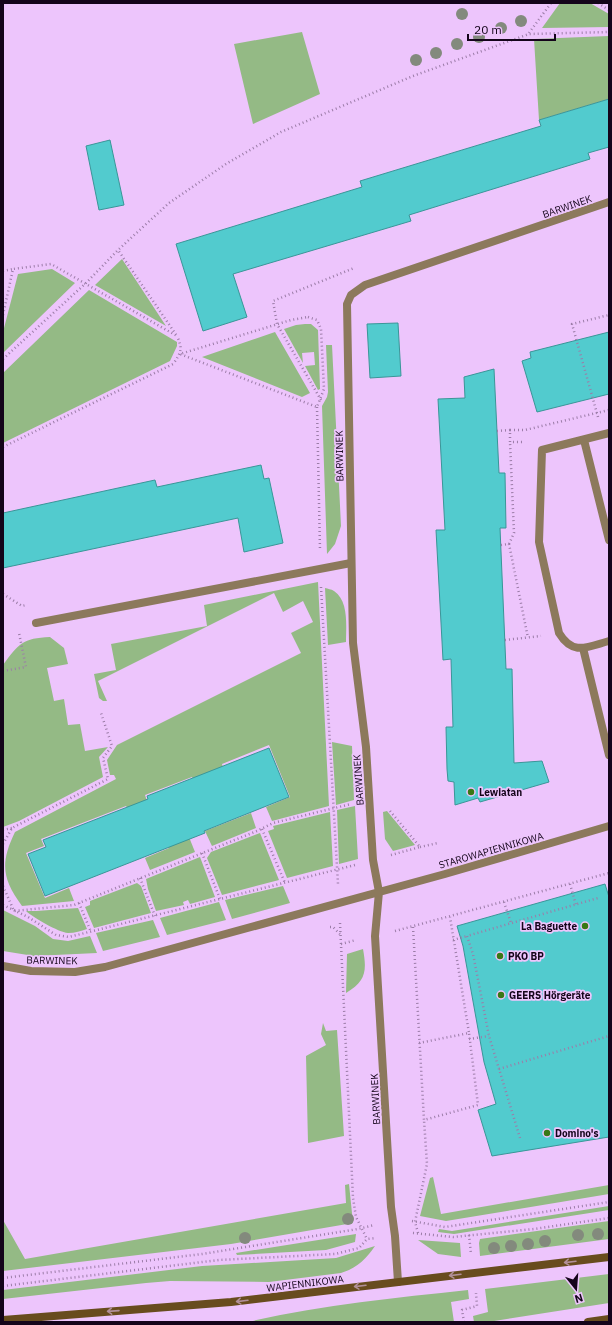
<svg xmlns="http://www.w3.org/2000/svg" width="612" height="1325" font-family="'IBM Plex Sans',sans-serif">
<rect width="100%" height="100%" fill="#edc5fc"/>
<path fill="#94ba85" d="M560,3H590L609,14V27L542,28Z
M302,32L320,94L253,124L234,44Z
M609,36V99L539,120L534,39Z
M122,259L166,326L95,285Z
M52,269L75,283L3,353V332L18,274Z
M89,290L177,342V346L170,361L3,443V373Z
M305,324H311L318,330L320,389L318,390L305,366L315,365L314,352L302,353L303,363L284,329L296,325Z
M275,332L310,393L302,397L202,357Z
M326,345H332L341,526L335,544L327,554L322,406L327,397L328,392Z
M318,582L329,806L272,821L266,807L290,797L269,745L222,764L224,771L195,783L192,777L145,795L147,801L128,809L126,806L41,839L44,846L26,853L45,898L69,888L74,901L22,906C2,879 0,863 15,832L116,779L114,775H110L107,760L117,745L301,653L291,633L313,622L303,601L283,612L274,593L98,681L107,701H103L99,698L94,674L116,670L111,644L207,626L204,605Z
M325,588C328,589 331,589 334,591C349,601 346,626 346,642L328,645Z
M50,637L64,648L68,664L47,668L54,701L64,699L68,725L80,724L85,751L108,747L99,757L103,777L19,821L3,827V665C18,644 23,638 50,637Z
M332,742L352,746L354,800L336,805Z
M355,806L358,859L339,864L337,810Z
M387,811L415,845L393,851L385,839L383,812Z
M330,812L333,866L287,878L268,831L274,829L273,826Z
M251,813L256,828L212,846L211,844L205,831Z
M260,833L279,880L222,895L207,858L211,852Z
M189,837L195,852L150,870L145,858L169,848L168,845Z
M200,857L215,897L190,904L188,900L183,902L184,905L156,911L148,889L146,879Z
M137,883L141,886L151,913L94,928L85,907L90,905V901Z
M283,886L290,903L232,919L225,900Z
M219,902L226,920L167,935L160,918Z
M78,908L87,929C81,931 75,933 68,933C58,932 34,918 26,911H36Z
M3,910L35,926L53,939L68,941L90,936L97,953L34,956L3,951Z
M153,920L160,937L103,951L96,933Z
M363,949C367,971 366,981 346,993L347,954Z
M323,1023L326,1031L337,1030L344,1136L308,1143L306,1056L326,1045L321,1034Z
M433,1177L441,1214L609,1185V1194L446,1221L420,1216L430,1178Z
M349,1184L353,1223L231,1244L3,1271V1220L25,1259L346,1203L345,1185Z
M609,1206V1210L454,1234L438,1232L439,1229L452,1231Z
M609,1221V1239L480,1256L479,1243L480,1239Z
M356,1234L355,1242L326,1250L237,1255L236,1253Z
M418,1240L460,1243L461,1257L438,1254Z
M375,1246C366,1259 357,1268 341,1273L269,1282L170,1281L146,1283L3,1299V1290L202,1266L336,1258Z
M609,1274V1303L488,1322H474L473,1316L488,1312L485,1289Z
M468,1290L469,1299L451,1302L454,1322H248C320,1305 394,1298 468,1290Z"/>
<path fill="#52cbce" stroke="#3a9698" d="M609,99V147L588,153L590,159L409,215L411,221L233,274L247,317L203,331L176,244L362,187L360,181L541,126L539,120Z
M110,140L124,205L99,210L86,146Z
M398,323L401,376L370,378L367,324Z
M609,332V394L537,412L522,361L531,358L530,352Z
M494,369L499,473H505L506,528H500L506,669H512L514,763L542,761L549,782L480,802L478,798L455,805L454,782L448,781L447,769L446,727H453L451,659L443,660L436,530H445L438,399L465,398L464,377Z
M261,465L264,479L269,478L283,543L244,552L238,518L3,568V513L155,480L157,487Z
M269,748L289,797L204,831L205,833L45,896L28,854L46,847L43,840L148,799L147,796Z
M605,884L609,897V1137L492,1156L478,1110L496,1104L484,1062L463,946L457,926Z"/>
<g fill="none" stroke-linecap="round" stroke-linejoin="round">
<path stroke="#9c7da8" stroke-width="2.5" stroke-dasharray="1 3" stroke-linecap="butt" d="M598,3L609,10
M529,33L551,3
M3,271L13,269
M3,315L13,269L51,264L177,336L118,250
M308,317L317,320L321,329L324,389L317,407L180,354L291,320Z
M3,359L86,283L118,250L169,203L226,164L281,132L413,76L529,34L609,32
M321,400L277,324L273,301L354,268
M317,407L320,550
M598,417L572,324L609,315
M510,430H525L609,410
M497,431L510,430V442H524
M3,447L173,364C181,353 183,349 177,336
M509,544L514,533L510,442
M501,545L509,544L528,638
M321,587L338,884
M3,594L22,606L26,605
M505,640L541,636
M3,671L26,667L19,633
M390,811L420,847L391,855
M262,829L285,883
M3,830L12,828
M3,844L12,828L108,779L103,758L112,746L101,713
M420,847L438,843
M202,853L220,899
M140,878L155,916
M570,884L576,905
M3,886L14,911L74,905L257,831L273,823L351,804
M504,902L511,923
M79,903L91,932
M3,905L28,917L56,935L69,937L355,865
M340,923L353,1198L356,1217L367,1239
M330,927H333L340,934
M413,927L424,1120L478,1105L469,1033
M395,931L609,873
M453,940L467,936
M341,944L356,940
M469,1039L489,1036
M419,1043L469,1033L450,917
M499,1069L609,1036
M520,1138L489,1036L473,954L467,936L598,898
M412,1221L445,1227L609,1202
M413,1233L453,1237L534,1229L609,1218
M418,1233L415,1222L427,1164L424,1120
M469,1235L471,1254
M3,1278L202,1254L358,1229L374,1225
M3,1286L219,1260L335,1254L359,1248L367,1239L376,1238
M464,1322L462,1310L477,1306L476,1293"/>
<path stroke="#8c795c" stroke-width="8" d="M36,623L351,563"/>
<path stroke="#8c795c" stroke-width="8" d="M609,433L542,450L539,542L559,633C573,656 587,647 609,641
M584,440L609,540
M583,648L609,755
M3,966L31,971L75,972L105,967L445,874L609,826
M398,1282L395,1236L391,1207L375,936L379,892L373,860L366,747L353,643L347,304L351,295L365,285L609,202"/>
<path stroke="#684c1e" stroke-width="8" d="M3,1320L231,1302L609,1257
M588,1322L609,1319"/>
</g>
<g fill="#838a7d">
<circle cx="462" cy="14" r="6"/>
<circle cx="521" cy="21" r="6"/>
<circle cx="501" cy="28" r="6"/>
<circle cx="479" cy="37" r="6"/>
<circle cx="457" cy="44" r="6"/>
<circle cx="436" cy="53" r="6"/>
<circle cx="416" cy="60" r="6"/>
<circle cx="348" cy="1219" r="6"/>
<circle cx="598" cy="1234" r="6"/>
<circle cx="578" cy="1235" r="6"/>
<circle cx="245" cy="1238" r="6"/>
<circle cx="545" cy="1241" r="6"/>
<circle cx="528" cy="1244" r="6"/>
<circle cx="511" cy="1246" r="6"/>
<circle cx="494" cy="1248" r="6"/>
</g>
<defs><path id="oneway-shaft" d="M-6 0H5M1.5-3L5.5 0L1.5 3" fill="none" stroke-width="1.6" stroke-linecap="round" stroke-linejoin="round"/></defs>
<g stroke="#b18f98">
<use href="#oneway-shaft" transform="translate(570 1262) rotate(173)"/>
<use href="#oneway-shaft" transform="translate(455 1275) rotate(173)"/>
<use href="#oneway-shaft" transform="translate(360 1286) rotate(173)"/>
<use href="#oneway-shaft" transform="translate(242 1301) rotate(173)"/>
<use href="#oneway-shaft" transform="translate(113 1311) rotate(176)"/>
</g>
<g fill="#397815" stroke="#edc5fc" stroke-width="1.5">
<circle cx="471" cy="792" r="4"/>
<circle cx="585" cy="926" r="4"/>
<circle cx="500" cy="956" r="4"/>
<circle cx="501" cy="995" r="4"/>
<circle cx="547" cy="1133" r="4"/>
</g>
<g text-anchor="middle" stroke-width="3.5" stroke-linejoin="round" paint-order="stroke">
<g font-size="10" fill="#14041a" stroke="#edc5fc">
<text transform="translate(567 206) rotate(-19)" y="4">BARWINEK</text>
<text transform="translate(339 456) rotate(-91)" y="4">BARWINEK</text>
<text transform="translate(358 780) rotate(-94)" y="4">BARWINEK</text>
<text transform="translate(491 850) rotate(-16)" y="4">STAROWAPIENNIKOWA</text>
<text transform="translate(52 960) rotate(1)" y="4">BARWINEK</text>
<text transform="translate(375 1099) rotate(-93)" y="4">BARWINEK</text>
<text transform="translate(305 1283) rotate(-7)" y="4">WAPIENNIKOWA</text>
</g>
<g font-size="10" font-weight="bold" fill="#14041a" stroke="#edc5fc" text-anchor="start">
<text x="479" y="796">Lewiatan</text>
<text x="577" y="930" text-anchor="end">La Baguette</text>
<text x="508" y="960">PKO BP</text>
<text x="509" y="999">GEERS Hörgeräte</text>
<text x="555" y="1137">Domino's</text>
</g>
</g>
<rect width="612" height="1325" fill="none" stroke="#14041a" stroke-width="8"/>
<g transform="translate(576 1289) rotate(163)" stroke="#edc5fc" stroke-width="3" paint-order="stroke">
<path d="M0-3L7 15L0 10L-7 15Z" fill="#14041a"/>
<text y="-6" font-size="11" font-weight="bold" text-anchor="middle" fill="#14041a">N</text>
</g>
<path d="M468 34v6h87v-6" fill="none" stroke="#14041a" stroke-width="2"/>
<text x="474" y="34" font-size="12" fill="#14041a" stroke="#edc5fc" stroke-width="3" paint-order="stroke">20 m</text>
</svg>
